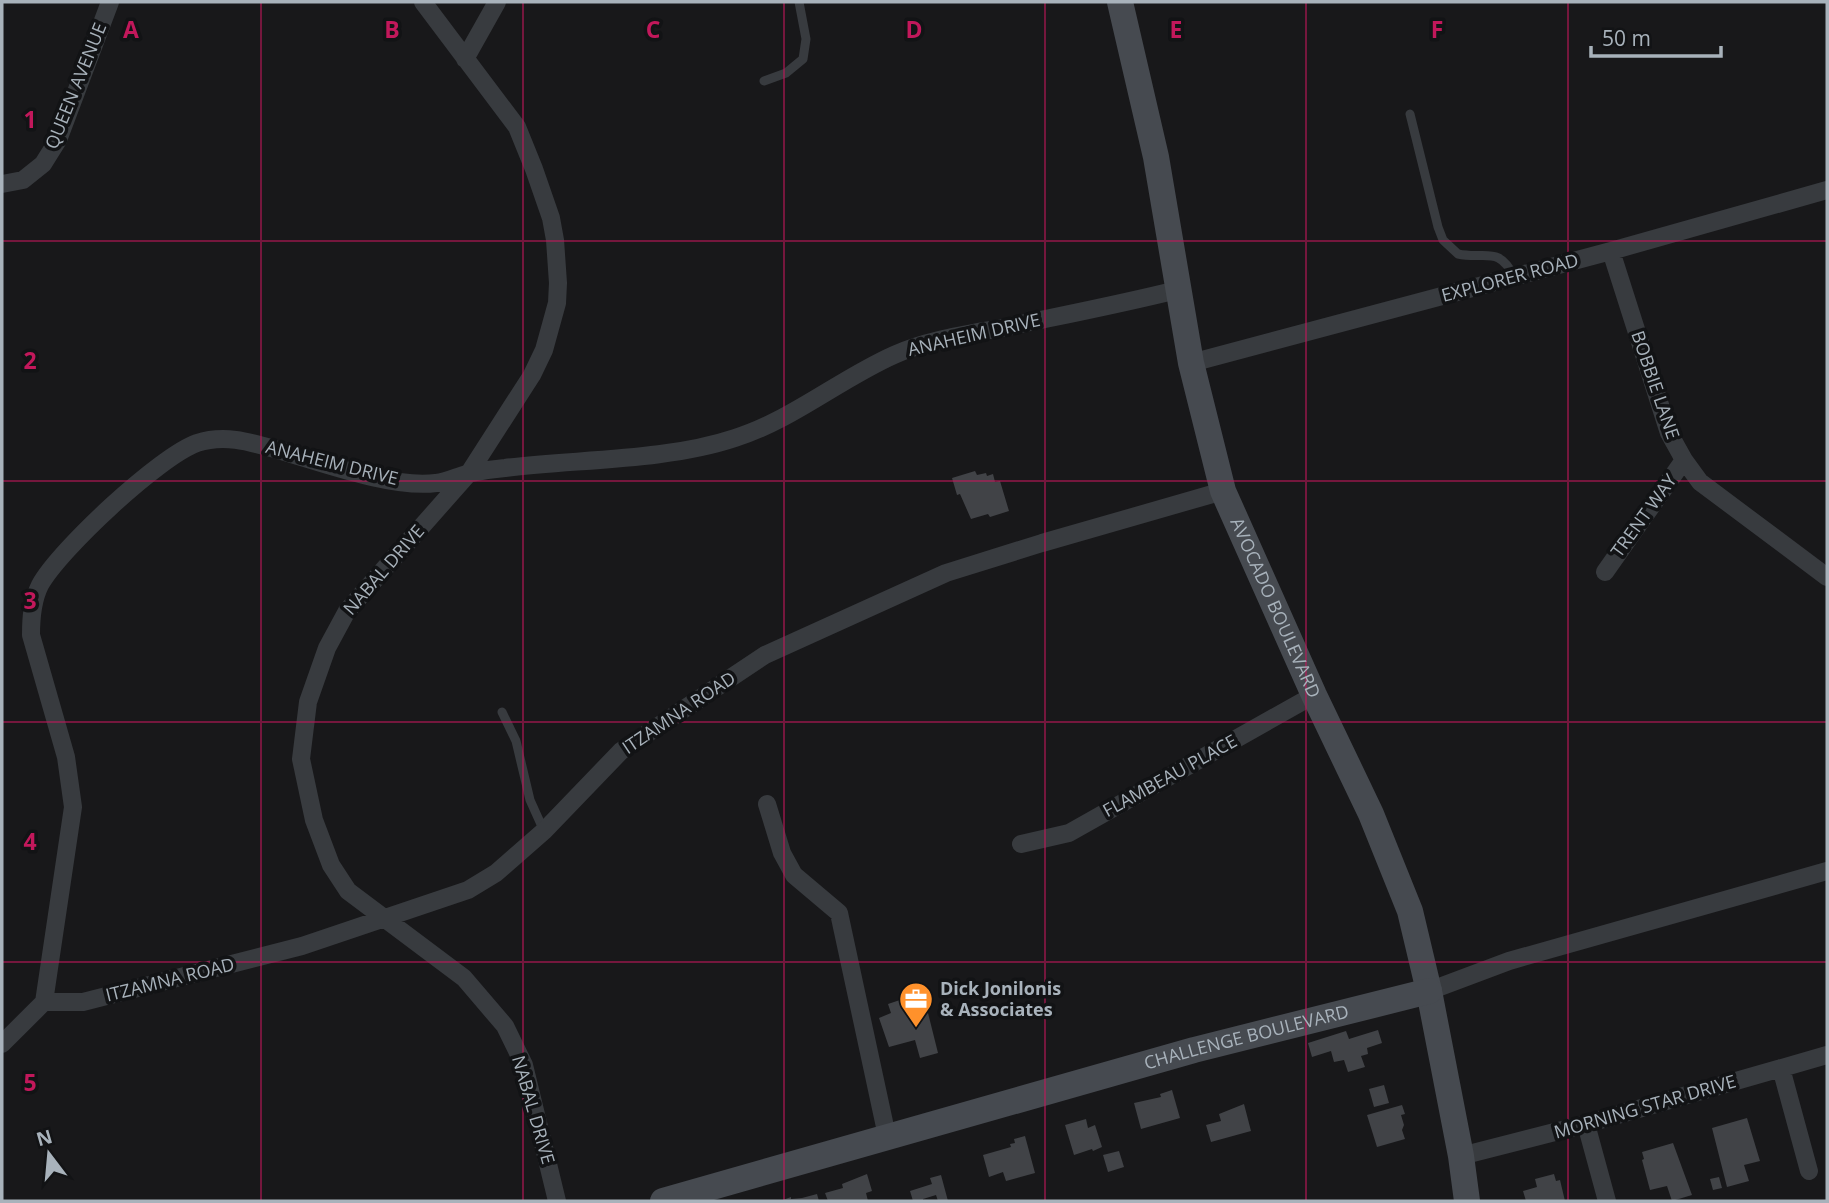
<svg xmlns="http://www.w3.org/2000/svg" width="1829" height="1203" font-family="'Open Sans',sans-serif">
<rect width="100%" height="100%" fill="#18181a"/>
<path fill="#414347" d="M975,471L977,475L986,473L987,476L993,474L995,482L1000,481L1009,511L990,517L988,514L971,519L960,494L957,495L952,478Z
M912,996L919,1016L928,1013L938,1053L920,1058L915,1040L889,1047L879,1018L891,1013L888,1004Z
M1378,1030L1382,1043L1367,1048L1368,1054L1361,1056L1365,1067L1348,1072L1344,1060L1334,1062L1331,1051L1312,1057L1308,1043L1346,1031L1349,1039Z
M1384,1085L1389,1103L1374,1107L1369,1089Z
M1172,1090L1180,1118L1141,1129L1134,1103L1161,1097L1160,1094Z
M1244,1104L1251,1131L1211,1142L1206,1125L1221,1121L1219,1114Z
M1402,1105L1405,1114L1401,1115L1404,1125L1402,1130L1405,1139L1377,1147L1367,1115Z
M1747,1118L1760,1161L1744,1165L1749,1181L1727,1187L1712,1128Z
M1086,1119L1088,1128L1095,1125L1102,1147L1093,1151L1092,1149L1074,1155L1065,1125Z
M1025,1136L1035,1173L1006,1181L1003,1172L989,1177L983,1155L1011,1147L1010,1144L1015,1143L1014,1139Z
M1673,1143L1692,1195L1672,1201L1667,1186L1650,1190L1642,1160L1644,1159L1642,1152Z
M1119,1151L1124,1167L1108,1172L1103,1155Z
M867,1174L872,1191L866,1193L868,1201H828L825,1193L843,1188L842,1184Z
M1554,1174L1556,1181L1560,1180L1565,1201H1526L1523,1191L1537,1187L1535,1179Z
M941,1175L948,1201H938L936,1195L923,1199V1201H913L910,1191L932,1184L930,1178Z
M1719,1177L1722,1188L1713,1190L1710,1179Z
M817,1194L819,1201H780L791,1197V1199L802,1198Z"/>
<g fill="none" stroke-linecap="round" stroke-linejoin="round">
<path stroke="#383b3f" stroke-width="9" d="M764,81L786,73L803,59L806,39L799,2
M1410,114L1438,227L1443,240L1458,254C1485,260 1499,245 1514,277
M502,712L516,741L530,800L544,831"/>
<path stroke="#383b3f" stroke-width="18" d="M423,2L517,127L534,169L551,218L555,240L558,283L557,303L544,350L532,375L469,473L347,611L327,648L308,702L301,759L314,820L331,865L348,891L464,978L505,1026L524,1065L557,1201
M465,59L497,2
M2,184L23,180L43,164L58,140L110,2
M1611,251L1669,433L1684,460L1700,482L1827,577
M1191,363L1611,251L1827,190
M1605,572L1684,460
M767,804L782,853L794,875L839,913L887,1136
M1021,844L1069,833L1314,695
M1429,991L1509,961L1827,871
M44,1002H83L302,946L468,890L496,873L544,831L621,751L765,655L946,573L1042,543L1223,491
M2,1044L44,1002L73,807L66,757L31,635C31,618 32,601 40,585C59,550 160,456 197,443C225,434 250,442 278,450C320,462 393,489 436,483C446,482 456,477 466,474C479,471 492,469 505,468C577,459 666,461 735,438C792,420 840,379 894,355C929,339 970,334 1007,327C1064,315 1121,304 1177,290
M1781,1068L1809,1171
M1586,1124L1607,1201
M1461,1156L1586,1124L1827,1055"/>
<g stroke="#464a50" stroke-width="26">
<path id="s1" d="M1120,2L1156,157L1191,363L1223,491L1314,695L1371,814L1410,911L1429,991L1461,1156L1467,1201"/>
<path id="s2" d="M663,1201L1194,1050L1429,991"/>
</g>
</g>
<path fill="none" stroke="#c2185b" stroke-width="2" stroke-opacity="0.55" d="M261,2V1201M523,2V1201M784,2V1201M1045,2V1201M1306,2V1201M1568,2V1201M2,241H1827M2,481H1827M2,722H1827M2,962H1827"/>
<defs>
<g id="office-pin" transform="scale(1.75)"><path d="M0 17L-7.5 6A9.5 9.5 0 1 1 7.5 6Z" fill="#ff912b" stroke="#121315"/><path d="M-6-3h4V-5.5h4V-3h4V5H-6ZM-1-4.5V-3h2v-1.5ZM-6 0V1H6V0Z" fill="#fff"/></g>
</defs>
<g fill-rule="evenodd">
<use href="#office-pin" x="916" y="999"/>
</g>
<g text-anchor="middle" stroke-width="7" stroke-linejoin="round" paint-order="stroke">
<g font-size="18" fill="#a8b2bb" stroke="#121315">
<text transform="translate(76 86) rotate(-68)" y="6">QUEEN AVENUE</text>
<text transform="translate(1510 278) rotate(-15)" y="6">EXPLORER ROAD</text>
<text transform="translate(974 335) rotate(-13)" y="6">ANAHEIM DRIVE</text>
<text transform="translate(1655 385) rotate(71)" y="6">BOBBIE LANE</text>
<text transform="translate(332 463) rotate(14)" y="6">ANAHEIM DRIVE</text>
<text transform="translate(1644 516) rotate(-54)" y="6">TRENT WAY</text>
<text transform="translate(384 570) rotate(-49)" y="6">NABAL DRIVE</text>
<text dy="6" stroke="none"><textPath href="#s1" startOffset="628">AVOCADO BOULEVARD</textPath></text>
<text transform="translate(679 713) rotate(-34)" y="6">ITZAMNA ROAD</text>
<text transform="translate(1170 776) rotate(-29)" y="6">FLAMBEAU PLACE</text>
<text transform="translate(170 980) rotate(-14)" y="6">ITZAMNA ROAD</text>
<text dy="6" stroke="none"><textPath href="#s2" startOffset="606">CHALLENGE BOULEVARD</textPath></text>
<text transform="translate(1645 1107) rotate(-16)" y="6">MORNING STAR DRIVE</text>
<text transform="translate(533 1110) rotate(74)" y="6">NABAL DRIVE</text>
</g>
<g font-size="18" font-weight="bold" fill="#a8b2bb" stroke="#121315" text-anchor="start">
<text x="940" y="995">Dick Jonilonis<tspan x="940" dy="21">&amp; Associates</tspan></text>
</g>
</g>
<g font-size="23" text-anchor="middle" font-weight="bold" fill="#c2185b" stroke="#121315" stroke-width="7" stroke-linejoin="round" paint-order="stroke">
<text x="131" y="38">A</text>
<text x="392" y="38">B</text>
<text x="653" y="38">C</text>
<text x="914" y="38">D</text>
<text x="1176" y="38">E</text>
<text x="1437" y="38">F</text>
<text x="30" y="128">1</text>
<text x="30" y="369">2</text>
<text x="30" y="609">3</text>
<text x="30" y="850">4</text>
<text x="30" y="1091">5</text>
</g>
<rect width="1829" height="1203" fill="none" stroke="#a8b2bb" stroke-width="7"/>
<g transform="translate(49 1154) rotate(344)" stroke="#121315" stroke-width="5" paint-order="stroke">
<path d="M0-5L12 26L0 18L-12 26Z" fill="#a8b2bb"/>
<text y="-10" font-size="19" font-weight="bold" text-anchor="middle" fill="#a8b2bb">N</text>
</g>
<path d="M1591 46v10h130v-10" fill="none" stroke="#a8b2bb" stroke-width="3.5"/>
<text x="1602" y="46" font-size="21" fill="#a8b2bb" stroke="#121315" stroke-width="5" paint-order="stroke">50 m</text>
</svg>
